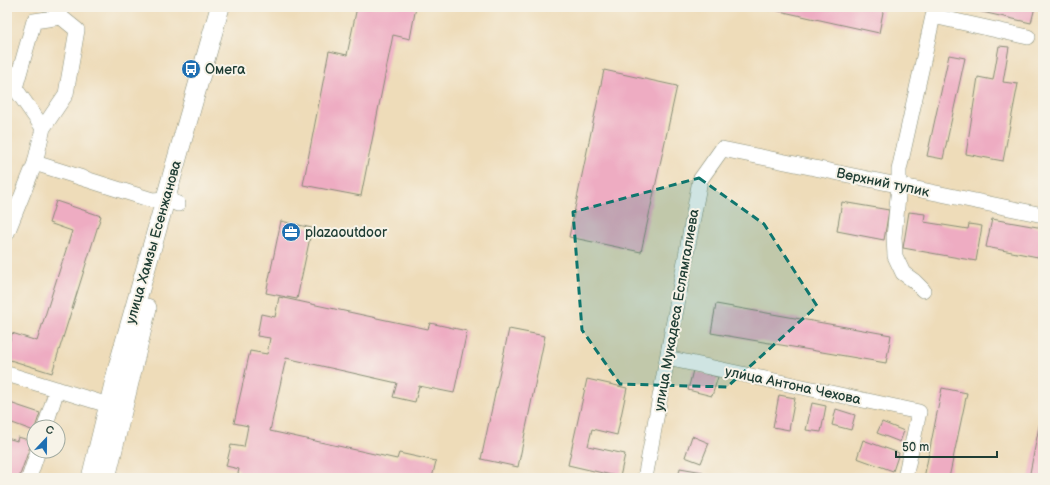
<svg xmlns="http://www.w3.org/2000/svg" width="1050" height="485" font-family="'Balsamiq Sans',sans-serif">
<rect width="100%" height="100%" fill="#f7f3e8"/>
<filter id="ink" filterUnits="userSpaceOnUse"><feTurbulence type="fractalNoise" baseFrequency=".025" numOctaves="2"/><feDisplacementMap in="SourceGraphic" scale="8" xChannelSelector="R" yChannelSelector="G"/><feConvolveMatrix kernelMatrix="1 2 1 2 8 2 1 2 1" color-interpolation-filters="sRGB"/></filter>
<filter id="wash" filterUnits="userSpaceOnUse"><feTurbulence type="fractalNoise" baseFrequency=".012" numOctaves="4" result="noise"/><feDisplacementMap in="SourceGraphic" scale="16" xChannelSelector="R" yChannelSelector="G"/><feGaussianBlur stdDeviation="0.9" result="paint"/><feColorMatrix in="noise" values="0 0 0 0 0 0 0 0 0 0 0 0 0 0 0 0 0 1.4 0 .05"/><feComposite in="paint" operator="in"/></filter>
<g filter="url(#wash)">
<rect width="100%" height="100%" fill="#eedcb9"/>
<g id="blocks">
<path fill="#eeacc2" d="M357,7H416L410,39L393,35L361,196L303,185L329,51L347,55Z
M761,7H884L879,33Z
M960,7H1035L1031,23Z
M999,46L1009,47L1003,82L1018,84L1003,161L966,154L978,77L993,80Z
M949,55L965,58L943,159L927,156Z
M604,70L677,86L641,252L569,237Z
M56,201L101,216L52,373L7,359V350L12,333L37,341L72,231L49,223Z
M842,202L889,210L884,240L837,231Z
M909,212L925,214L924,222L968,229L969,224L982,226L976,261L903,248Z
M992,219L1043,228V258L986,247Z
M281,221L312,228L297,299L266,293Z
M279,297L428,329L430,323L467,331L454,393L419,386L415,402L393,397L397,383L286,358L270,431L397,459L399,453L436,461L432,478H237L239,469L226,466L231,445L244,447L248,426L234,423L250,351L267,354L270,338L257,336L261,314L275,317Z
M716,304L891,335L886,363L711,333Z
M509,329L545,336L518,467L481,459Z
M693,370L718,377L712,396L688,390Z
M587,379L627,388L617,435L592,429L588,446L625,454L620,477L568,465Z
M942,388L967,393L949,478H924Z
M779,395L795,398L789,430L773,427Z
M7,402L40,413L34,431L7,421Z
M812,403L826,406L821,432L806,430Z
M836,409L855,415L851,430L832,425Z
M1042,411L1043,478H1029Z
M882,422L904,431L900,442L877,433Z
M692,436L709,443L701,463L685,457Z
M18,437L32,441L19,478H7V438L17,441Z
M863,440L899,453L893,471L857,458Z
M680,468L703,472L702,478H678Z"/>
</g>
</g>
<g filter="url(#ink)">
<use href="#blocks" fill-opacity="0" stroke="#868c76" stroke-width="1"/>
<g fill="none" stroke-linecap="round" stroke-linejoin="round">
<g stroke="#868c76" stroke-width="16">
<path id="minor" d="M933,16L1028,37
M35,163L43,128L66,94L77,30L61,17L34,21L15,88L43,128
M7,233L35,163L152,200L166,199L178,204
M923,290L914,281L903,273L895,256L894,237L899,186V170L935,7
M667,358L919,412L905,478
M7,374L118,408
M45,427L57,389
M29,478L38,451
M645,478L700,180L722,149L1043,215"/>
</g>
<g stroke="#868c76" stroke-width="20">
<path id="major" d="M91,478L119,363L220,7
M106,478L147,308"/>
</g>
<use href="#minor" stroke="#fff" stroke-width="15"/>
<use href="#major" stroke="#fff" stroke-width="19"/>
</g>
</g>
<path fill="#0f766e" fill-opacity="0.2" stroke="#0f766e" stroke-width="3" stroke-dasharray="8 5" stroke-linejoin="round" d="M699,178L764,224L817,306L727,387L620,384L582,330L573,212Z"/>
<defs>
<g id="bus-disc" transform="scale(1)"><circle r="9.5" fill="#1f6fb2" stroke="#f7f3e8"/><path d="M-5-6H5V4H4V6H2V4H-2V6H-4V4H-5ZM-3.5-4V0h7V-4ZM-3.5 1.2v1.5H-2V1.2ZM2 1.2v1.5H3.5V1.2Z" fill="#fff"/></g>
<g id="office-disc" transform="scale(1)"><circle r="9.5" fill="#1f6fb2" stroke="#f7f3e8"/><path d="M-6-3h4V-5.5h4V-3h4V5H-6ZM-1-4.5V-3h2v-1.5ZM-6 0V1H6V0Z" fill="#fff"/></g>
</defs>
<g fill-rule="evenodd">
<use href="#bus-disc" x="191" y="69"/>
<use href="#office-disc" x="291" y="232"/>
</g>
<g text-anchor="middle" stroke-width="4" stroke-linejoin="round" paint-order="stroke">
<g font-size="14" fill="#1f3d34" stroke="#f7f3e8" text-anchor="start">
<text x="205" y="74">Омега</text>
<text x="305" y="237">plazaoutdoor</text>
</g>
<g font-size="14" fill="#1f3d34" stroke="#f7f3e8">
<text transform="translate(883 182) rotate(12)" y="5">Верхний тупик</text>
<text transform="translate(153 242) rotate(-74)" y="5">улица Хамзы Есенжанова</text>
<text transform="translate(676 310) rotate(-80)" y="5">улица Мукадеса Еслямгалиева</text>
<text transform="translate(793 385) rotate(12)" y="5">улица Антона Чехова</text>
</g>
</g>
<rect width="1050" height="485" fill="none" stroke="#f7f3e8" stroke-width="24"/>
<g transform="translate(46 439) rotate(22)"><circle r="19" fill="#f7f3e8" stroke="#a1aaa0"/>
<path d="M0-3L7 15L0 10L-7 15Z" fill="#1f6fb2"/>
<text y="-6" font-size="11" font-weight="bold" text-anchor="middle" fill="#1f3d34">С</text>
</g>
<path d="M896 451v6h101v-6" fill="none" stroke="#1f3d34" stroke-width="2"/>
<text x="902" y="451" font-size="12" fill="#1f3d34" stroke="#f7f3e8" stroke-width="3" paint-order="stroke">50 m</text>
</svg>
